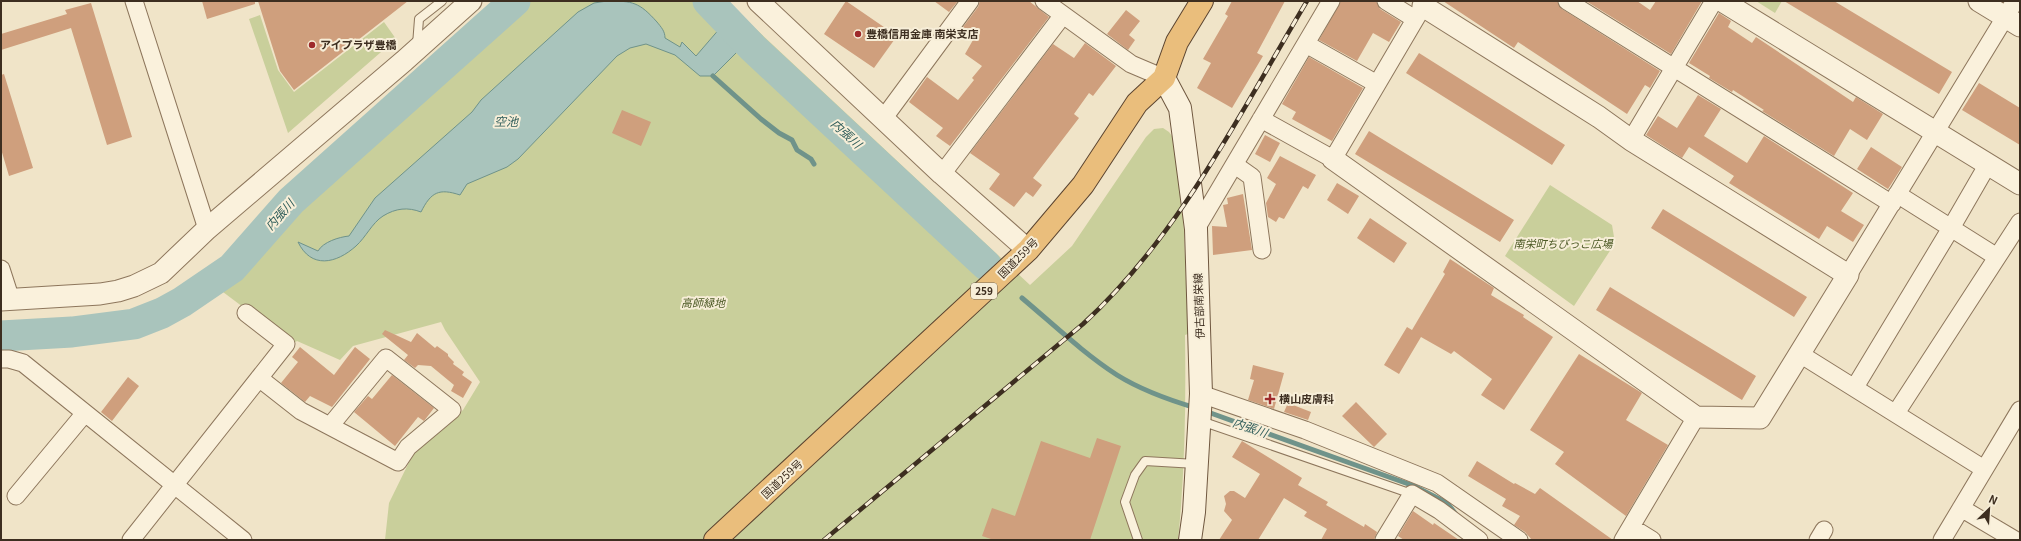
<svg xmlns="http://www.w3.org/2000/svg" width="2021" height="541" font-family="Georgia,'Noto Sans JP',serif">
<rect width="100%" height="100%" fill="#f0e4c8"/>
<path fill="#c9cf9b" d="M504,1H726L1030,285L1072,246L1146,137L1154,129L1163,128L1169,132L1174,139L1183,208L1188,334L1185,335C1186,403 1185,472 1178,540H385L389,503L415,450L463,410L480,382L445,330L441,322L353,346L340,360L297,341L292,344L223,292C252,263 273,229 302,201L290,185Z
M1756,1H1782L1775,13Z
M260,15L278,70L294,92L384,22L396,39L288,133L249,19Z
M1550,185L1612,225L1615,243L1574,306L1505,256Z"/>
<path fill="#a9c4bc" stroke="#6f938a" d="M607,1C633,1 639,2 657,22C661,27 665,31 665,38L680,47L682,42L696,56L721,27L740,49L713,76H700L675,55L646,44L630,48L617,56L518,159L507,167L467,184L460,195C439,188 431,192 421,212C408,207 396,208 383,216C372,223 366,237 356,246C336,264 311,269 298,242L318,251C323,242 339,237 349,236L375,198L472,112L481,100L578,12L594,3Z"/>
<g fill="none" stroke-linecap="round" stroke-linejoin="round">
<path stroke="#6f938a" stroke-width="5" d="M713,76L761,119L779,133L792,140L797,150L811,159L814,164
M1022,298C1053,324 1083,353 1117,375C1141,390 1169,400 1196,408
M1205,411L1414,486L1447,503L1455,513"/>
<path stroke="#a9c4bc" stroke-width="31" d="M708,1L753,48L986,265
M1,336L72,332L134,324L162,313L182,302L232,268L291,201L515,1"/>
</g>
<path fill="#cf9f7d" d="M202,1H255V4L207,19Z
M258,1H408L294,90L280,71Z
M846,1L897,36L874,68L824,34Z
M934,1H958L949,12Z
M980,1H1029L1049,17L950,146L936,136L943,128L909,102L927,77L958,100L974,80L972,78L982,66L965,54L973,40L960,31L978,7Z
M1232,1H1285L1257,53L1263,56L1232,108L1197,88L1211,63L1203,59L1228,16L1225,14Z
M1341,1H1376L1380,9L1401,22L1389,42L1373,33L1357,61L1319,40Z
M1443,1H1557L1562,9L1660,71L1650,88L1645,85L1627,114L1518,42L1514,48Z
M1586,1H1637L1650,10L1656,1H1702L1671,54Z
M1784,1H1834L1952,72L1939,94Z
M91,3L132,137L107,145L71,28L1,50V34L67,14L65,10Z
M1126,10L1140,21L1129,35L1135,40L1128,50L1107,34Z
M1719,13L1731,21L1728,27L1752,43L1756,37L1853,102L1856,97L1883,114L1867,140L1850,129L1834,156L1762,111L1764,110L1733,90L1732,92L1709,78L1710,76L1689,63Z
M1085,43L1116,66L1093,96L1089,93L1074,114L1079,118L1033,178L1042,185L1033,197L1026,192L1014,207L989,189L1000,174L970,153L1053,44L1074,58Z
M1419,53L1565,145L1552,165L1406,73Z
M1309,57L1363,88L1332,141L1292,119L1296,112L1282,104Z
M4,74L33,168L9,176L1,149V75Z
M1979,83L2020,108V145L1962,110Z
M1698,95L1721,109L1704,136L1747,163L1764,136L1853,193L1841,211L1864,225L1853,242L1827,226L1819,239L1729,183L1734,176L1689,147L1682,158L1646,135L1658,116L1677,128Z
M622,110L651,122L641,146L612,133Z
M1369,131L1514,220L1500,242L1355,154Z
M1265,135L1280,143L1270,162L1255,154Z
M1871,147L1902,167L1888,189L1857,169Z
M1280,156L1316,175L1308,189L1303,186L1284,219L1279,217L1276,222L1268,217L1266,203L1276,184L1267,178Z
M1337,183L1359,196L1348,214L1327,200Z
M1243,194L1252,250L1213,255L1212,226L1227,227L1223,205L1228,204L1227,198Z
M1663,209L1807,297L1794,317L1651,228Z
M1370,218L1407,243L1394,263L1357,238Z
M1450,259L1494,288L1491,295L1524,315L1523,317L1553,337L1504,410L1481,395L1492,379L1454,351L1451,354L1421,337L1399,374L1384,365L1407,327L1412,330L1445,274L1443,272Z
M1610,287L1756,376L1742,400L1596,310Z
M385,330L411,342L417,333L435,348L437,346L448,354V356L454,362L453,364L464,372L462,375L472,382L463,398L451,391L454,385L431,366L418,365L415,368L404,360L408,355L382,334Z
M300,347L334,375L355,347L370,359L332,407L310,396L305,402L281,383L298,362L292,357Z
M1579,354L1642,393L1626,420L1668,445L1626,516L1555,464L1564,452L1530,430Z
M1253,365L1284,373L1274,409L1248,400L1254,380L1250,379Z
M392,375L434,408L424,421L418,417L395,446L354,412L368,396L372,399Z
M128,377L139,386L112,421L101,412Z
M1356,402L1387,434L1374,447L1342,416Z
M1288,403L1311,412L1308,420L1284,412Z
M1097,438L1121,446L1090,540H994L982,536L992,508L1015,516L1041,441L1090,458Z
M1242,441L1302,478L1298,485L1328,502L1326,505L1364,527L1365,524L1377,532L1374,540H1321L1327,529L1304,516L1307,512L1284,498L1258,540H1219L1232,520L1224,511L1226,504L1224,496L1230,491H1234L1245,498L1260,474L1232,457Z
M1477,461L1514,484L1515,483L1535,494L1540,488L1613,540H1532L1525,532L1514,525L1520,516L1502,506L1506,499L1468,476Z
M1413,511L1433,525L1434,523L1459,540H1404L1398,536Z"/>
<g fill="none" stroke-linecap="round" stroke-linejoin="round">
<g stroke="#8d765c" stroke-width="10">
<path id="service" d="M417,45L419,19L442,1
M1201,421L1412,494
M1138,540L1125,502L1135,475L1145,461L1196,464"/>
</g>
<g stroke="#8d765c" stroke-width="19">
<path id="minor" d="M134,1L207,229
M1044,1L1131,64L1164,78
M1386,1L1415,19
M1567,1L1892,204
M1306,44L1377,84
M883,119L970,1
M1261,119L1333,159L1426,1
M1631,140L1714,1
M1235,165L1252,177L1262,250
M942,174L1063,15
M1897,194L1997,257
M1196,229L1331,1
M1,269L11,300
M1848,275L2015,1
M1800,354L1984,469
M1,359H9L23,363L243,540
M259,378L301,411L398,462L408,447L452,410L386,358L330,426
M1855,387L1951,228L1988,164
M1201,394L1305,430L1437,483L1519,540
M1896,413L2020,222
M16,496L85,413
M1961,508L2015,540
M1631,527L1652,540
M131,540L286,344L246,313
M1384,540L1412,494L1439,510L1479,540
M1623,540L1696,417
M1818,540L1824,530
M1942,540L2020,410"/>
</g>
<g stroke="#8d765c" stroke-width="23">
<path id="tertiary" d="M758,1L942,174L1028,250
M1722,1L2020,184
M1979,1L2020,26
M1333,159L1696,417L1760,418L1848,275L1631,140L1599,117L1423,6
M1,300L100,294L118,291L134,286L161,273L207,229L404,61L471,1"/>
</g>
<g stroke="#6f573f" stroke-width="24">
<path id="secondary" d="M1164,78L1180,108L1196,229L1201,394L1194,512L1190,540"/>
</g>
<g stroke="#5b4430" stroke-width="24">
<path id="trunk" d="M715,540L1028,250L1083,185L1137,103L1164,78L1177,42L1202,1"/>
</g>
<use href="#service" stroke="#faf1dc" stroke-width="8"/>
<use href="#minor" stroke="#faf1dc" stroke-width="17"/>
<use href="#tertiary" stroke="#faf1dc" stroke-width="21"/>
<use href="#secondary" stroke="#faf1dc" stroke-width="22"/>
<use href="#trunk" stroke="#eabe7c" stroke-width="22"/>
<g stroke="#3d2e20" stroke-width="4.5">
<path id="rail" d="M824,540L1083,324C1180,235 1240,113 1307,1"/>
</g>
<use href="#rail" stroke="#f7eed8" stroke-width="3" stroke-dasharray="9" stroke-linecap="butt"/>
</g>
<g fill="#9e2a2b" stroke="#f7eed8" stroke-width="1.5">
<circle cx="858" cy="34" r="4"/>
<circle cx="312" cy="45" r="4"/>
<path d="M1268 393h4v4h4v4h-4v4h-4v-4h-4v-4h4z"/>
</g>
<g text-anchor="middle" stroke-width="4" stroke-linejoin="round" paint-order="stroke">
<rect fill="#f7eed8" stroke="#756857" stroke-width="1" x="971" y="283" width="26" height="16" rx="3"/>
<g font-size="10" font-weight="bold" fill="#3d2e20">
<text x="984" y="295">259</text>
</g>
<g font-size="11" font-weight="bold" fill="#3d2e20" stroke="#f7eed8" text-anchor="start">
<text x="866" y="38">豊橋信用金庫 南栄支店</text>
<text x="320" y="49">アイプラザ豊橋</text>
<text x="1279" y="403">横山皮膚科</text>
</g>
<g font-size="11" font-style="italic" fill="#4d5a26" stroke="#f7eed8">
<text x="1563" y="248">南栄町ちびっこ広場</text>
<text x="703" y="307">高師緑地</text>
</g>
<g font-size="11" fill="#3d2e20" stroke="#f7eed8">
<text transform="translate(1018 258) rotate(-45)" y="4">国道259号</text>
<text transform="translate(1199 306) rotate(-92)" y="4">伊古部南栄線</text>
<text transform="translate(782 479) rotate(-43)" y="4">国道259号</text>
</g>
<g font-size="12" font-style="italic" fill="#2f5d5a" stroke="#f7eed8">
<text x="506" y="126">空池</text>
<text transform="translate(846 134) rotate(43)" y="4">内張川</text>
<text transform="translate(280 215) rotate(-48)" y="4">内張川</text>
<text transform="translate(1250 428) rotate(19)" y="4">内張川</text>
</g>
</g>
<rect width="2021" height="541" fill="none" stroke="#3d2e20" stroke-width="4"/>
<g transform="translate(1989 509) rotate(25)" stroke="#f7eed8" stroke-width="3" paint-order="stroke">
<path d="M0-3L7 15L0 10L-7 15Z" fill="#3d2e20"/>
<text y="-6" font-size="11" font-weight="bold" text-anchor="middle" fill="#3d2e20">N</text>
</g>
</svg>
